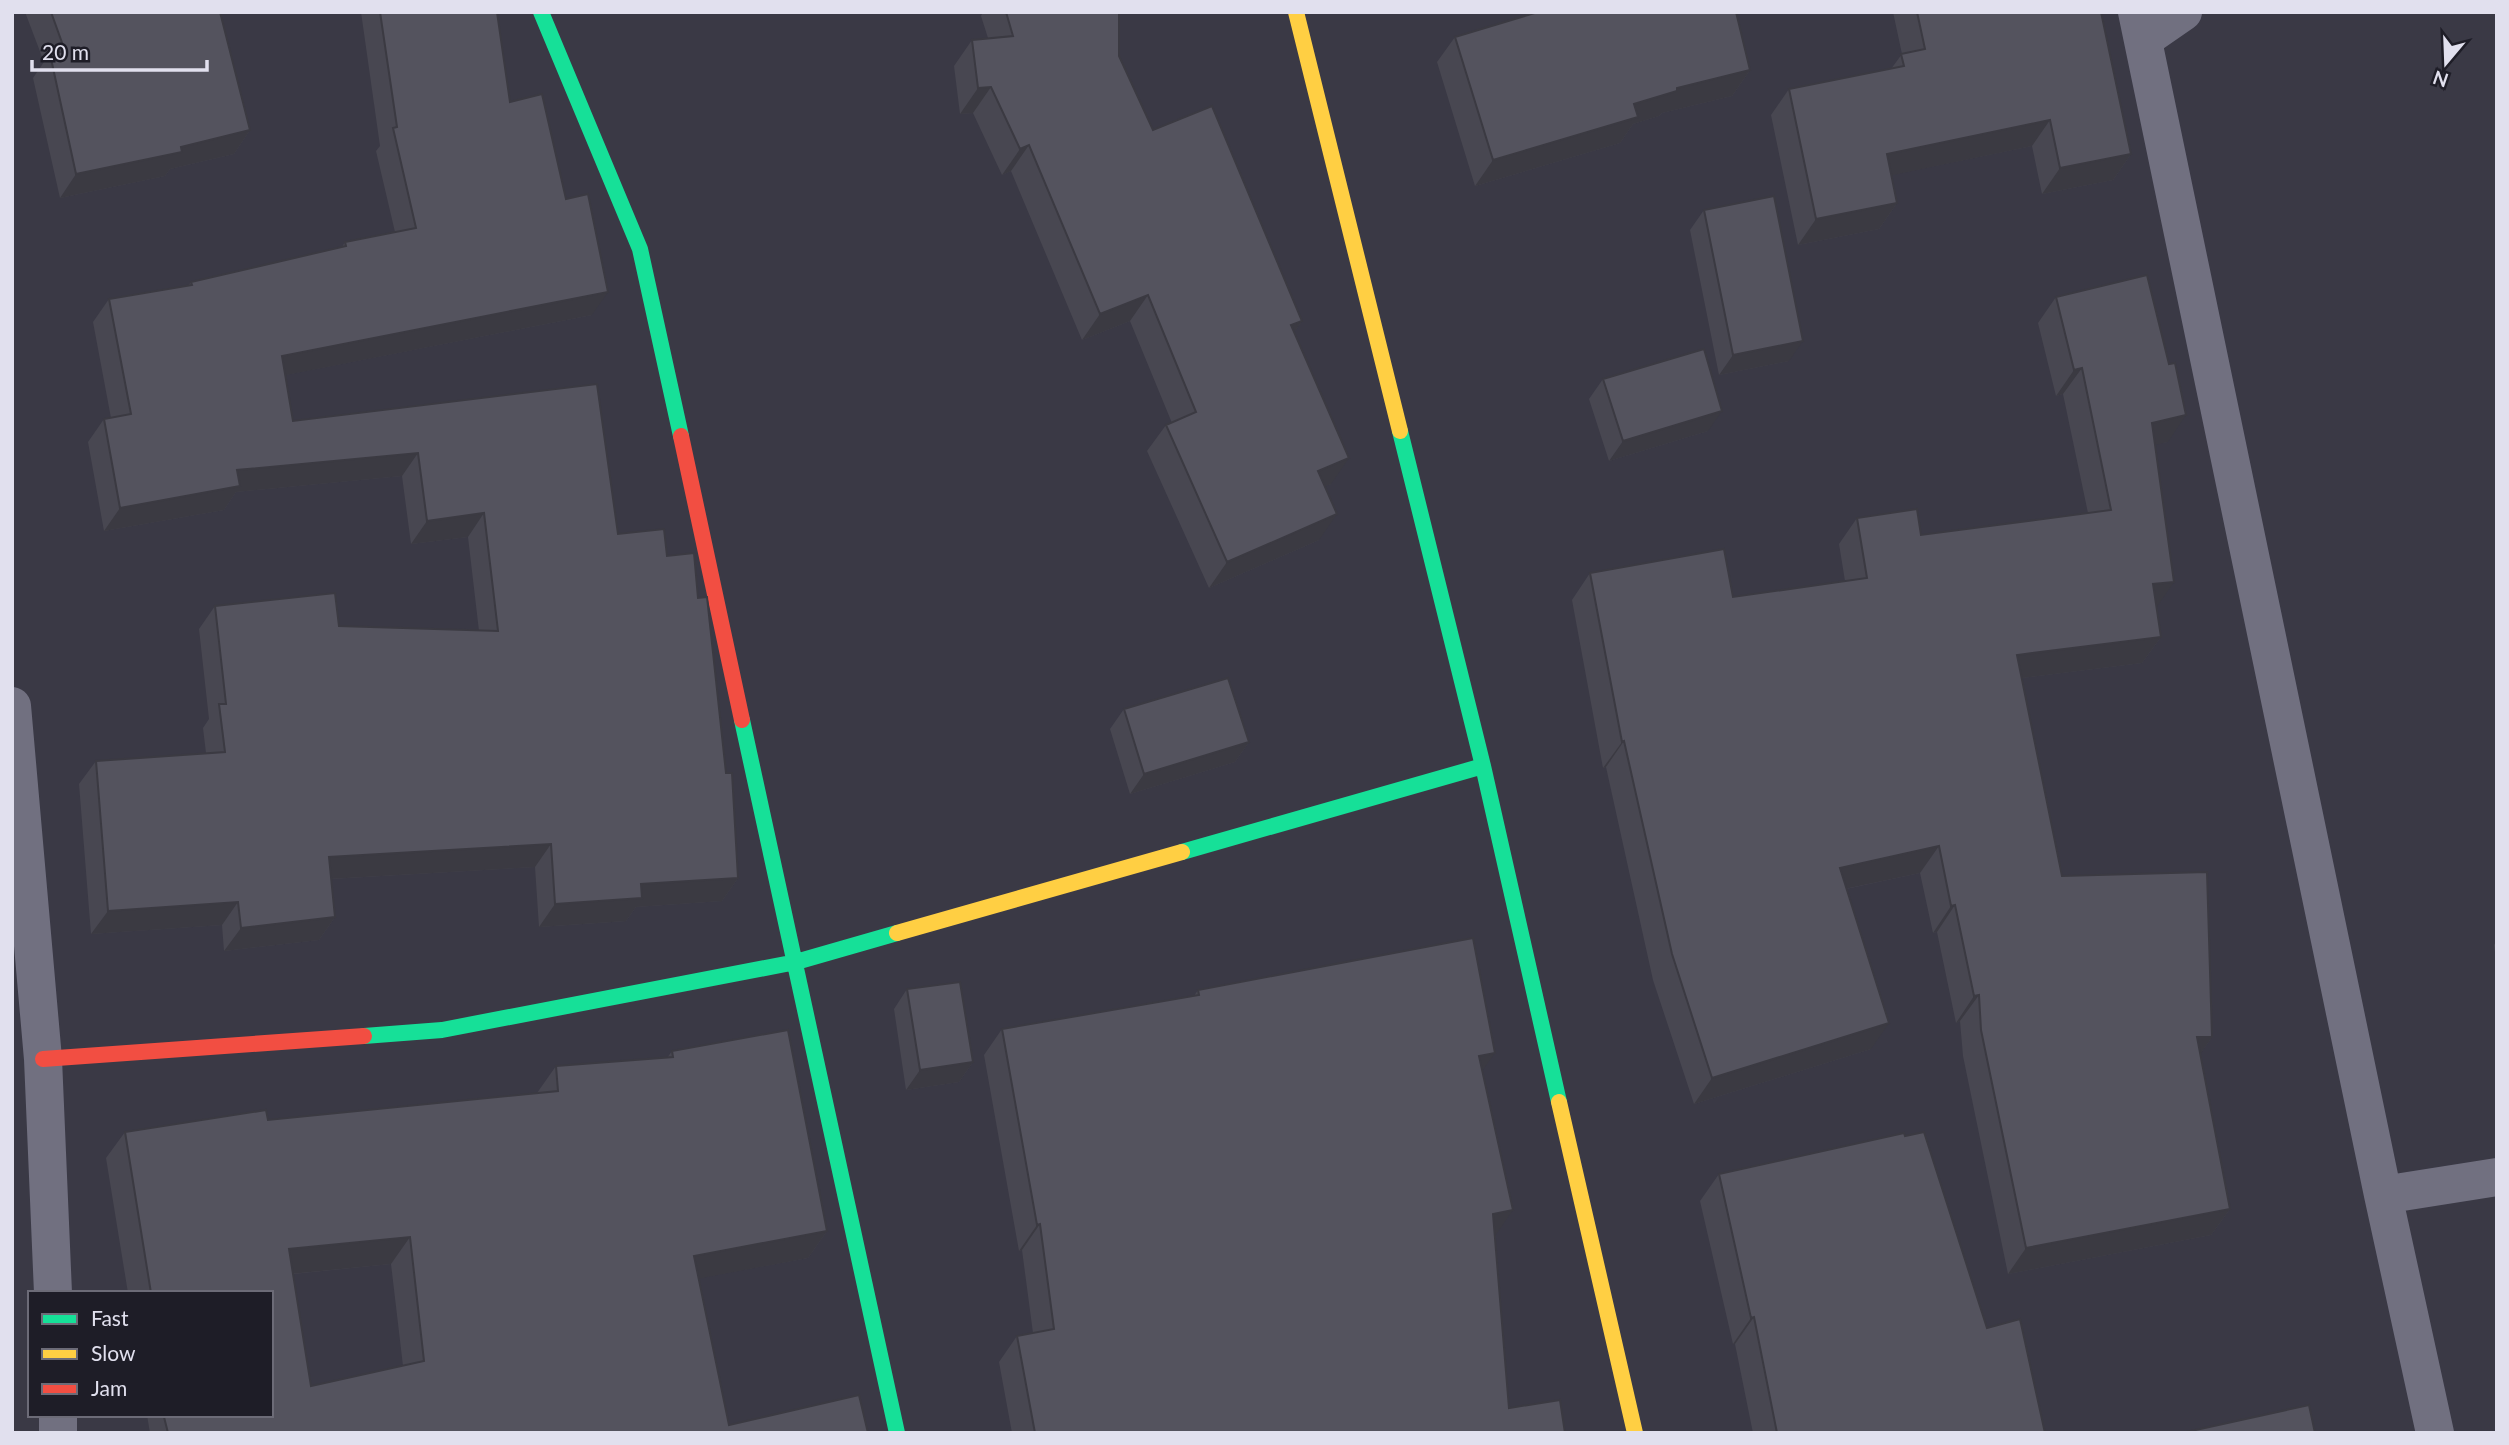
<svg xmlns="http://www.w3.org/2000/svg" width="2509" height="1445" font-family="Lato,sans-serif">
<rect width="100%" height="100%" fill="#3a3945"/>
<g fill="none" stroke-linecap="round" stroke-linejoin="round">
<path stroke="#717080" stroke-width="38" d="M2137,12L2383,1195L2435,1433
M2144,39L2183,12
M12,706L43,1059L53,1293
M2383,1195L2497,1177
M58,1415V1433"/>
<path stroke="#16e098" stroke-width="16" d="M541,12L640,249L681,436
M1400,431L1483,766L1559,1102
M742,720L897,1433
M1182,852L1483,766
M364,1036L442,1030L796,962L897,933"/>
<path stroke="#ffcf43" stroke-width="16" d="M1296,12L1400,431
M897,933L1182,852
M1559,1102L1635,1433"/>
<path stroke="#f24e42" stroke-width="16" d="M681,436L742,720
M43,1059L364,1036"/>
</g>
<path fill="#484751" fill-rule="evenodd" d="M25,12H220L250,130L234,154L170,169L165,176L60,198L33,78L44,62Z
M361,12H497L510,102L592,315L285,375L293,421L597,384L618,534L667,556L698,598L726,773L738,878L722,901L636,907L626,921L539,927L535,867L331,879L335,917L319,940L224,951L222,925L91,934L79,784L96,761L206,753L203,728L209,719L199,629L215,606L339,626L479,631L468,537L411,544L402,476L236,492L224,510L104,531L88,442L104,419L111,418L93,322L109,299L188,286L191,282L342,247L345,242L395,232L376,151L380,146Z
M983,12H1119V56L1153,130L1302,321L1294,332L1331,484L1325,486L1319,540L1209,588L1147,451L1166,425L1172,423L1130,321L1082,340L1011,171L1002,175L973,113L960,114L954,66L972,40L988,38L981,16Z
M1893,12H2101L2131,154L2113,180L2042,194L2032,146L1891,175L1897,203L1879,229L1798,245L1771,115L1789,89L1891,69L1902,54Z
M1455,37L1750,70L1732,96L1662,113L1659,116L1633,124L1620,143L1475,186L1437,62Z
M1704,210L1789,361L1719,375L1690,230Z
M2056,297L2168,442L2155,444L2157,607L2161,637L2142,663L2022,678L2062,876L2212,1037L2200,1054L2230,1209L2211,1235L2008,1274L1963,1056L1960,1021L1956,1023L1937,932L1933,933L1920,873L1846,889L1871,1049L1694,1104L1653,980L1606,767L1603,768L1572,600L1590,573L1733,597L1845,581L1839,544L1857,518L1921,535L2088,513L2063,394L2056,396L2038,323Z
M1603,379L1708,431L1609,461L1589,399Z
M1124,709L1249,742L1235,762L1130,794L1110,729Z
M2497,940V968L2494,945Z
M907,989L973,1062L959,1082L906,1090L894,1009Z
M1198,990L1482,1071L1509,1408L1565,1433H1012L999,1362L1017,1336L1033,1333L1022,1250L1019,1251L984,1055L1002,1029L1194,996Z
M672,1051L827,1231L808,1258L699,1278L729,1425L868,1433H150L147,1415H271V1293H128L106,1158L125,1132L268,1120L537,1093L556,1066L667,1058ZM391,1264L403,1366L311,1386L293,1274Z
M1719,1174L1987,1328L2045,1433H1753L1735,1344H1733L1700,1201Z"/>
<path fill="#3b3a42" d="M1750,70L1732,96L1662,113L1659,116L1633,124L1620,143L1475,186L1493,160L1634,104L1677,88Z
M991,87L973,113L960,114L978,88Z
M2050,120L2032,146L1869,180L1887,154Z
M250,130L234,154L170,169L165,176L60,198L76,174Z
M1029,145L1011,171L1002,175L1020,149Z
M2131,154L2113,180L2042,194L2060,168Z
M1897,203L1879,229L1798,245L1816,219Z
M608,292L592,315L266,379L282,356Z
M1148,295L1130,321L1082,340L1100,314Z
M1302,321L1284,347L1291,325Z
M1803,341L1789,361L1719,375L1733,355Z
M2082,368L2063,394L2056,396L2074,370Z
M1722,411L1708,431L1609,461L1623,441Z
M2186,415L2168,442L2134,449L2152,423Z
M418,453L402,476L236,492L224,510L104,531L120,508L237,470Z
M1349,458L1331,484L1300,497L1318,471Z
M484,513L468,537L411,544L427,521Z
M1337,514L1319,540L1209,588L1227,562Z
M2174,582L2156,608L2153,584Z
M2161,637L2142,663L1999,681L2017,655Z
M1624,741L1606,767L1603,768L1622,742Z
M1249,742L1235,762L1130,794L1144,774Z
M551,844L535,867L312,880L329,857Z
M1939,846L1920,873L1821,894L1840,868Z
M738,878L722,901L636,907L626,921L539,927L555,904L641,884Z
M238,902L222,925L91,934L108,911Z
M1955,905L1937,932L1933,933L1951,906Z
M335,917L319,940L224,951L241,928Z
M1979,995L1960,1021L1956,1023L1974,996Z
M1889,1023L1871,1049L1694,1104L1712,1078Z
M2197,1037H2212L2194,1063Z
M1495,1053L1477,1078L1479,1056Z
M973,1062L959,1082L906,1090L920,1070Z
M2230,1209L2211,1235L2008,1274L2026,1248Z
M1513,1210L1495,1236L1493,1214Z
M1040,1224L1022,1250L1019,1251L1037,1225Z
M827,1231L808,1258L675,1283L694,1256Z
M410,1237L391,1264L270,1276L289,1249Z
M1754,1317L1735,1344H1733L1751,1318Z"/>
<path fill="#54535e" stroke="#3b3a42" stroke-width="2" fill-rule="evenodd" d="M51,12H220L250,130L181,147L182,152L76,174L50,54L65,51Z
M380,12H497L510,102L542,94L566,199L588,194L608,292L282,356L293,421L597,384L618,534L664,529L667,556L694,553L698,598L707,597L726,773H732L738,878L641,884L642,898L555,904L551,844L329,857L335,917L241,928L238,902L108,911L96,761L225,752L219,704H226L215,606L335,593L339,626L498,631L484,513L427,521L418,453L237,470L240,486L120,508L104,419L131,414L109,299L192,285L191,282L346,246L345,242L416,228L393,128L397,127Z
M1006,12H1119V56L1153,130L1212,106L1302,321L1291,325L1349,458L1318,471L1337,514L1227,562L1166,425L1196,412L1148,295L1100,314L1029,145L1020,149L991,87L978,88L972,40L1013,36Z
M1538,12H1736L1750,70L1677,88V91L1634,104L1638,117L1493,160L1455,37Z
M1917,12H2101L2131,154L2060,168L2050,120L1887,154L1897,203L1816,219L1789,89L1904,66L1901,54L1925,49Z
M1774,196L1803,341L1733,355L1704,210Z
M2147,275L2169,364L2175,363L2186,415L2152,423L2174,582L2153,584L2161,637L2017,655L2062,876L2207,872L2212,1037H2197L2230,1209L2026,1248L1981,1030L1979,995L1974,996L1955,905L1951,906L1939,846L1840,868L1889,1023L1712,1078L1672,954L1624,741L1622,742L1590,573L1724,549L1733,597L1867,578L1857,518L1917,509L1921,535L2111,510L2082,368L2074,370L2056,297Z
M1704,349L1722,411L1623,441L1603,379Z
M1228,678L1249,742L1144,774L1124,709Z
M1473,938L1495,1053L1479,1056L1513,1210L1493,1214L1509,1408L1560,1400L1565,1433H1035L1017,1336L1054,1329L1040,1224L1037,1225L1002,1029L1199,995L1198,990Z
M960,982L973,1062L920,1070L907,989Z
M788,1030L827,1231L694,1256L729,1425L859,1395L868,1433H168L164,1417L171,1415H271V1293H151L125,1132L266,1110L268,1120L558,1091L556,1066L673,1057L672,1051ZM410,1237L424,1361L311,1386L289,1249Z
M1924,1132L1987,1328L2020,1319L2045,1433H1777L1754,1317L1751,1318L1719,1174L1904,1133L1905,1136Z
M2309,1405L2315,1433H2182Z"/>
<rect width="2509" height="1445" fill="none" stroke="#e1e0ee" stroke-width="28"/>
<rect x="28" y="1291" width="245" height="126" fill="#1e1d27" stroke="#6c6b77" stroke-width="2"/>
<rect x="42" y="1314" width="35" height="10" fill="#16e098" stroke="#6c6b77" stroke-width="2"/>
<text x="91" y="1326" font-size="21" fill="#e1e0ee">Fast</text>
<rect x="42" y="1349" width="35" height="10" fill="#ffcf43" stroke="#6c6b77" stroke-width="2"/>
<text x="91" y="1361" font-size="21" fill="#e1e0ee">Slow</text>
<rect x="42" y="1384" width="35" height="10" fill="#f24e42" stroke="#6c6b77" stroke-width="2"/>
<text x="91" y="1396" font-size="21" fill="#e1e0ee">Jam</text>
<g transform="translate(2446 63) rotate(199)" stroke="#1e1d27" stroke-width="5" paint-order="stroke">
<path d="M0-5L12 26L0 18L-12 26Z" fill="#e1e0ee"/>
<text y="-10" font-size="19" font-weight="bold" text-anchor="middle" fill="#e1e0ee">N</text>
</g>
<path d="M32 60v10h175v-10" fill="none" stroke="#e1e0ee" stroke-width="3.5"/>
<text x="42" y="60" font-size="21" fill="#e1e0ee" stroke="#1e1d27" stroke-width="5" paint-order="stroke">20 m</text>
</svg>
